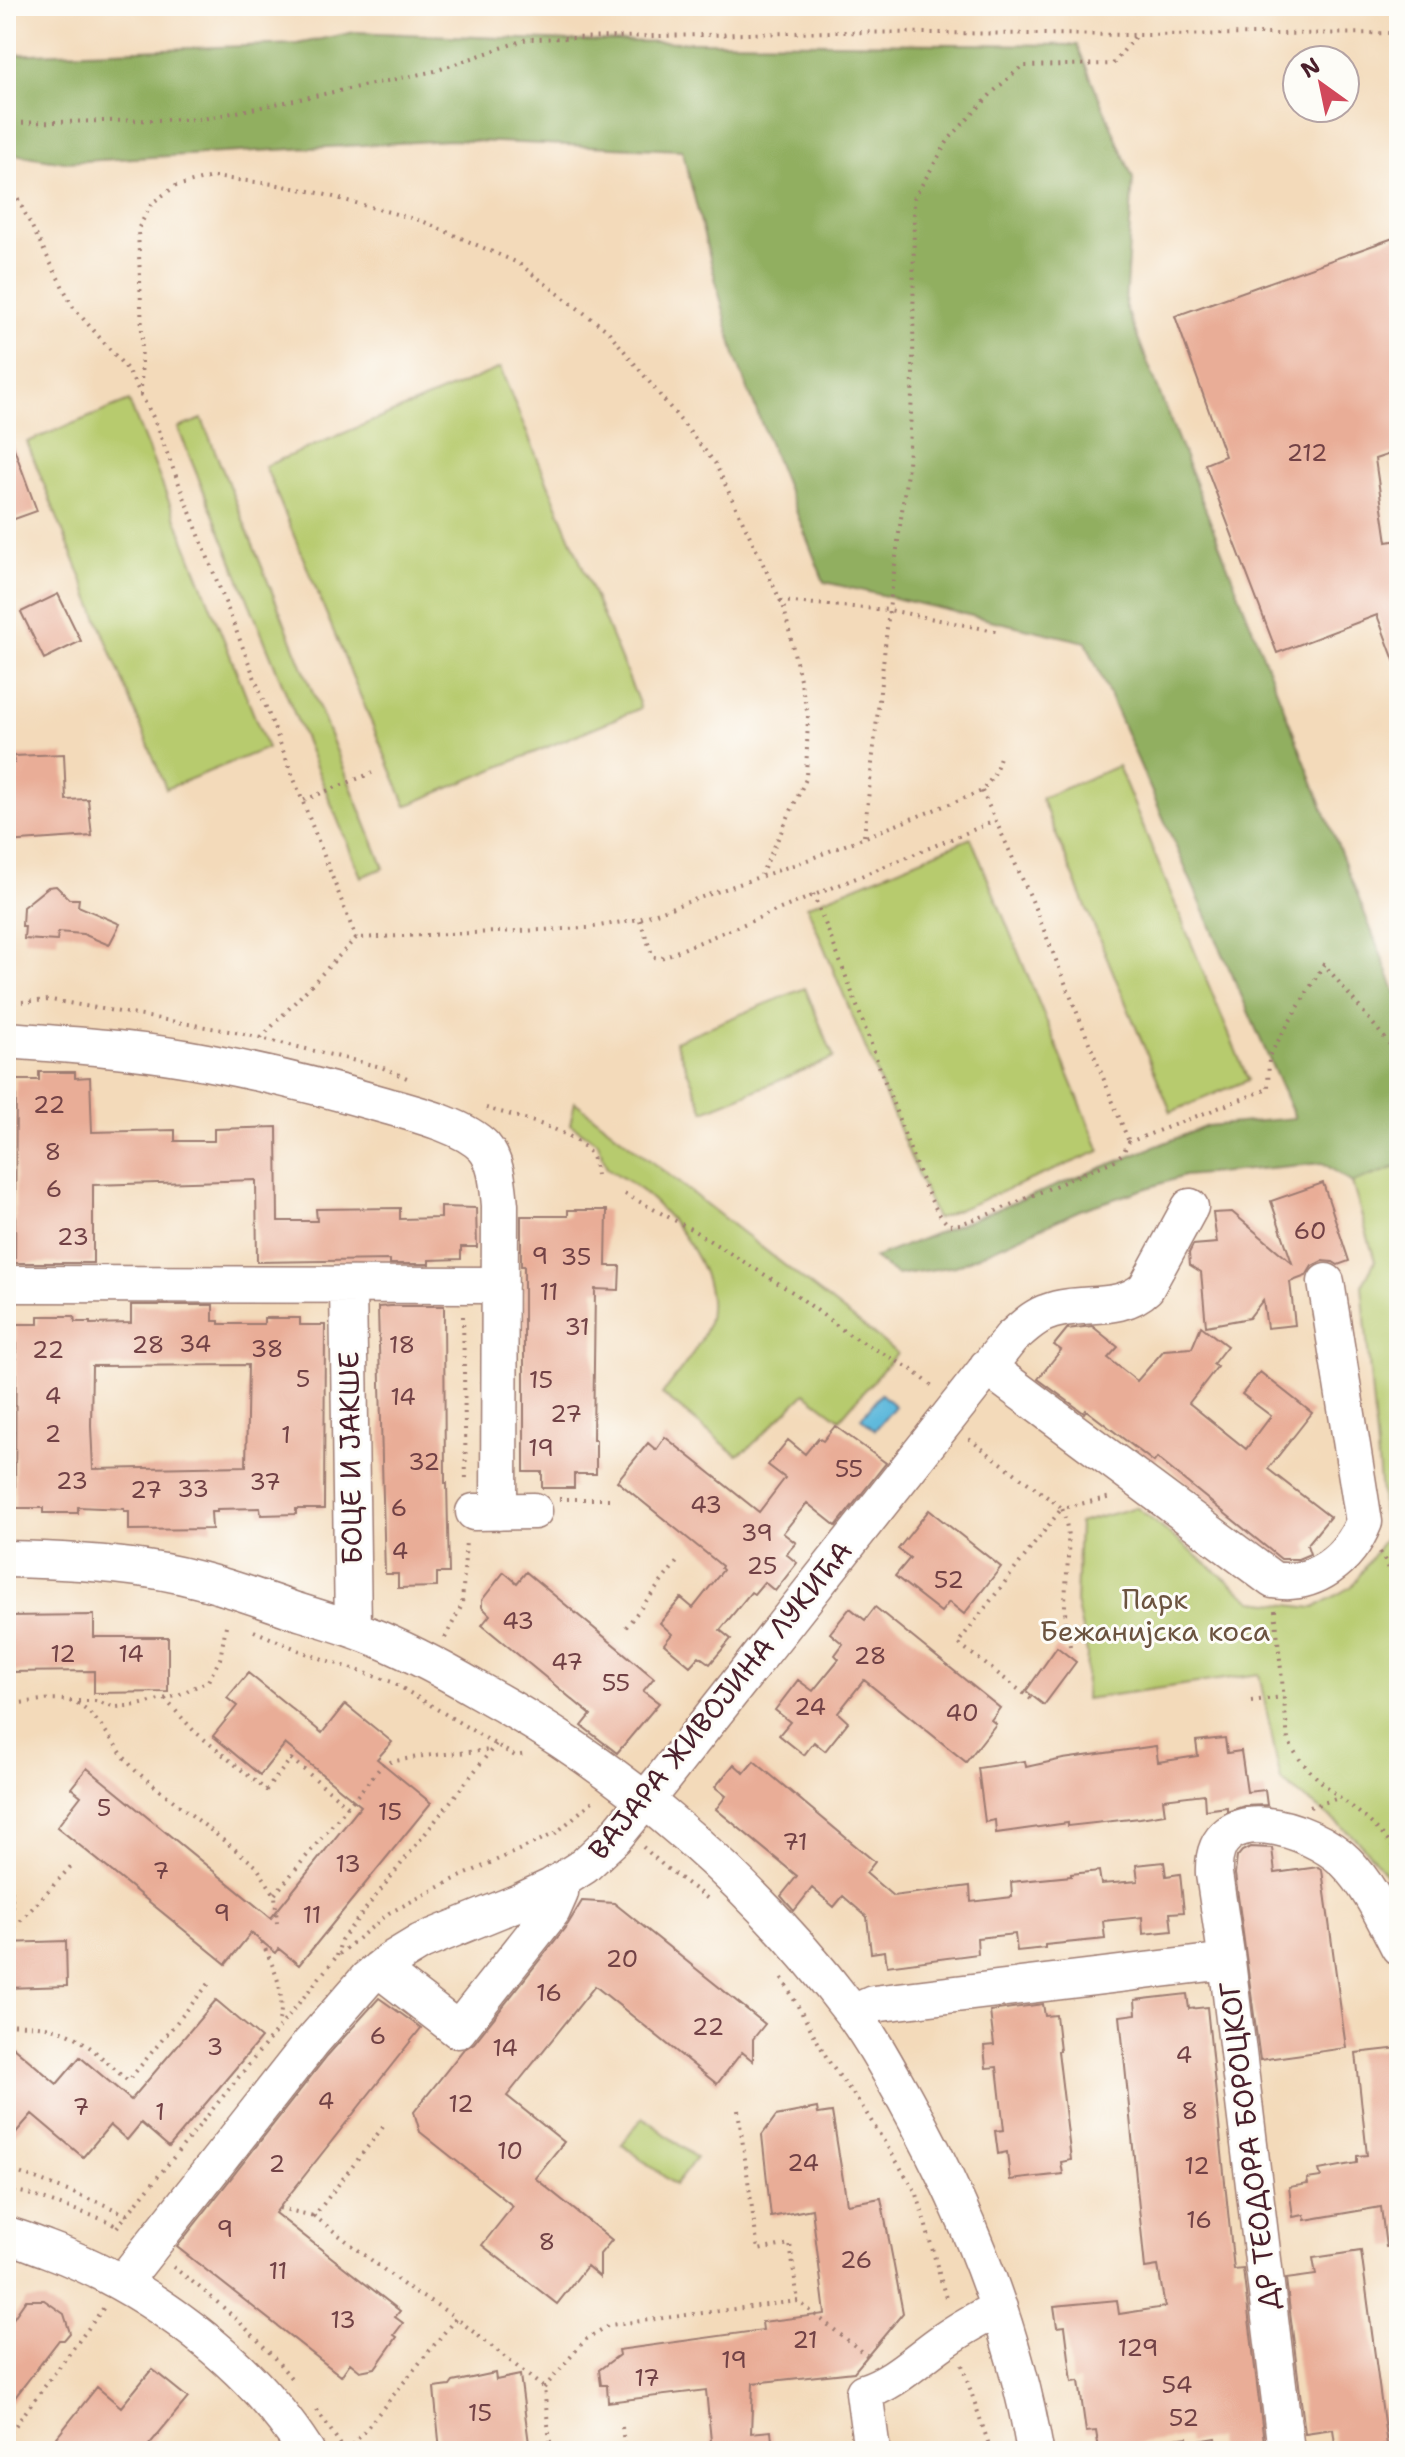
<svg xmlns="http://www.w3.org/2000/svg" width="1405" height="2457" font-family="'Shantell Sans',sans-serif">
<rect width="100%" height="100%" fill="#fdfcf7"/>
<filter id="ink" filterUnits="userSpaceOnUse"><feTurbulence type="fractalNoise" baseFrequency=".0125" numOctaves="2"/><feDisplacementMap in="SourceGraphic" scale="16" xChannelSelector="R" yChannelSelector="G"/><feConvolveMatrix kernelMatrix="1 2 1 2 8 2 1 2 1" color-interpolation-filters="sRGB"/></filter>
<filter id="wash" filterUnits="userSpaceOnUse"><feTurbulence type="fractalNoise" baseFrequency=".006" numOctaves="4" result="noise"/><feDisplacementMap in="SourceGraphic" scale="32" xChannelSelector="R" yChannelSelector="G"/><feGaussianBlur stdDeviation="1.8" result="paint"/><feColorMatrix in="noise" values="0 0 0 0 0 0 0 0 0 0 0 0 0 0 0 0 0 1.4 0 .05"/><feComposite in="paint" operator="in"/></filter>
<g filter="url(#wash)">
<rect width="100%" height="100%" fill="#f3daba"/>
<path fill="#b7cb6e" stroke="#80754c" stroke-width="2" d="M500,368L641,708L406,806L265,466Z
M129,401L267,748L166,789L27,442Z
M202,419L384,868L361,877L178,428Z
M1118,766L1248,1080L1171,1112L1041,798Z
M971,838L1100,1151L936,1219L807,906Z
M805,988L834,1058L704,1111L675,1041Z
M575,1102L897,1353L840,1419L805,1393L749,1448L737,1455L662,1394C677,1375 699,1349 707,1326C723,1276 675,1218 638,1188C629,1181 617,1175 607,1168L598,1143L570,1124Z
M1399,1166V1898C1374,1844 1327,1815 1281,1781L1259,1674L1085,1699L1087,1653L1076,1602L1079,1523L1136,1507L1253,1601L1314,1608L1352,1586L1385,1538L1362,1285L1375,1261L1352,1183Z
M643,2117L696,2158L675,2185L622,2144Z"/>
<path fill="#91af61" stroke="#6e6746" stroke-width="2" d="M355,32L571,41L1077,45L1133,178L1125,305L1396,993L1399,992V1166L1352,1183L1323,1163L1184,1176L1080,1210L956,1266L897,1275L874,1258L1207,1126L1295,1118L1086,642L824,582L736,359L682,150L450,140L65,162L6,153V55L297,44Z"/>
<path fill="#5eb9dc" stroke="#546c84" stroke-width="2" d="M881,1394L895,1406L875,1430L861,1418Z"/>
<g id="blocks">
<path fill="#e9ad97" fill-rule="evenodd" d="M1399,236V451L1375,459L1387,542L1399,540V667L1397,668L1377,615L1277,653L1205,464L1225,456L1175,316Z
M6,432H8L37,511L6,522Z
M58,594L81,641L44,659L21,612Z
M64,754L66,800L88,799L92,836L6,842V763H14L13,756Z
M56,886L69,899H79L78,906L120,924L109,945L83,934L58,932L57,941L24,939L25,926H22L23,907L48,887Z
M39,1072H75V1078L90,1077L92,1132L175,1130V1141H214V1129L277,1127L278,1221H317L316,1209L400,1208V1219L441,1218V1207L476,1208L477,1247H461V1259L429,1260V1264H390V1260L257,1262L256,1180L93,1185V1263H15L16,1080H39Z
M1323,1183L1349,1261L1338,1265L1333,1262L1322,1261L1312,1266L1306,1276L1290,1282L1295,1325L1267,1328L1263,1300L1249,1318L1206,1326L1201,1272L1190,1265L1189,1253L1193,1245L1217,1243L1213,1213L1232,1212L1292,1263L1271,1201Z
M568,1210H607L606,1266H620L619,1290L595,1289L593,1440H596V1474H574V1488H542V1472H524V1266H521V1216H568Z
M131,1305H213V1321H219V1324H264V1318H300V1325H325L324,1509H296V1514L261,1515L260,1508L217,1509V1512H211L212,1529L129,1530V1511H124V1509L78,1507V1513H43V1508H15L16,1324H38V1316H74L75,1322H90V1324L131,1323ZM248,1365L246,1466L93,1469L91,1426L92,1366Z
M391,1306H444L445,1483H447L449,1573H437V1587L398,1588V1574H385L378,1307Z
M1092,1326L1118,1347L1108,1358L1137,1381L1164,1350L1192,1348L1201,1326L1227,1346L1213,1364L1217,1367L1189,1403L1246,1449L1271,1416L1242,1394L1260,1372L1312,1413L1268,1469L1330,1517L1307,1545L1310,1554L1298,1559H1281L1157,1458L1154,1462L1086,1410L1084,1413L1038,1379L1061,1350L1054,1345L1067,1329Z
M835,1426L886,1463L836,1526L807,1503L783,1533L796,1543L786,1554L797,1563L775,1591L764,1582L754,1594L751,1592L720,1630L731,1639L710,1664L699,1656L690,1666L664,1644L672,1634L660,1623L681,1598L693,1608L723,1570L721,1568L722,1566L617,1481L648,1443L656,1450L665,1437L759,1512L785,1478L768,1465L788,1440L805,1454L818,1438L823,1441Z
M929,1510L1001,1567L964,1614L949,1602L941,1612L895,1576L910,1558L898,1549Z
M504,1572L517,1583L526,1572L654,1678L643,1691L659,1703L617,1753L582,1726L591,1715L482,1625L490,1615L482,1607V1600Z
M875,1607L1000,1708L991,1720L996,1724L966,1762L864,1680L838,1713L848,1722L825,1751L814,1742L804,1755L779,1735L790,1722L775,1710L798,1680L813,1691L839,1659L835,1655L843,1644L830,1633L850,1608L865,1620Z
M94,1615V1637H168V1692L94,1693V1671L6,1672V1616Z
M1057,1647L1076,1662L1044,1705L1026,1691Z
M248,1673L322,1733L345,1704L392,1742L377,1759L431,1803L299,1965L279,1949L276,1953L251,1933L226,1964L57,1827L81,1796L71,1788L87,1768L271,1918L361,1806L285,1744L260,1775L213,1736L237,1706L227,1698Z
M1225,1738L1227,1753L1241,1751L1247,1792L1265,1790L1267,1805L1244,1806L1227,1812V1807L1205,1810L1204,1794L1163,1799L1165,1814L1140,1818L1068,1826V1823L996,1833L995,1820L985,1822L978,1768L1025,1761L1026,1767L1063,1759L1156,1746L1158,1762L1198,1756L1196,1741Z
M754,1761L875,1862L866,1873L893,1896L970,1886L971,1902L1012,1897L1011,1882L1071,1876V1874L1099,1871L1101,1884L1138,1881L1136,1865L1164,1862L1166,1876L1180,1874L1184,1912L1170,1913L1172,1931L1143,1934L1142,1917L1103,1921L1105,1939L1045,1945V1948L1017,1951L1015,1934L977,1938L978,1954L887,1966L885,1951L871,1953L867,1917L843,1896L834,1907L812,1888L794,1911L781,1896L797,1876L716,1809L726,1796L715,1787L734,1764L744,1773Z
M1250,1847L1272,1848L1275,1873L1318,1867L1322,1870L1346,2048L1260,2060L1235,1874L1237,1857L1242,1851Z
M582,1901L614,1903L765,2024L753,2039V2061L742,2052L717,2084L595,1986L507,2096L564,2142L535,2178L612,2240L600,2254V2277L587,2266L557,2304L482,2245L513,2206L420,2132L414,2112L463,2050L474,2043L568,1924Z
M66,1941L67,1986L6,1988V1943Z
M1187,1994L1189,2009L1207,2007L1234,2270L1243,2269L1264,2442L1218,2450L1216,2438L1188,2443L1187,2437L1099,2449L1096,2431L1086,2432L1079,2381L1072,2382L1065,2326L1057,2327L1054,2306L1117,2300L1119,2314L1165,2307L1158,2266L1145,2268L1120,2016L1136,2014L1135,2000Z
M379,1998L421,2028L275,2213L400,2311L395,2317L403,2323L394,2335L397,2337L375,2368L360,2371L350,2363L341,2376L177,2247L327,2056Z
M216,2000L261,2038L169,2147L141,2123L127,2140L110,2125L83,2157L32,2114L6,2144V2041L57,2084L80,2057L131,2100Z
M1043,2004L1045,2016L1056,2015L1060,2051H1058L1071,2160L1061,2162L1063,2174L1010,2180L1007,2152L998,2154L995,2131L1004,2130L997,2067L986,2068L984,2046L994,2045L990,2011Z
M1399,2048V2246L1386,2247L1381,2207L1305,2220L1304,2215L1293,2217L1289,2187L1308,2184L1307,2179L1321,2177L1319,2170L1357,2163V2156L1367,2155L1356,2053Z
M817,2108L818,2114L832,2112L847,2204L881,2198L903,2313L854,2372L753,2383L751,2433L771,2431L773,2451H712L706,2390L608,2402L607,2385H601L599,2370L619,2355L618,2350L763,2330L762,2322L825,2314L812,2209L771,2217L762,2135L776,2116Z
M1361,2251L1387,2445L1368,2448L1369,2451H1336L1333,2429L1305,2433L1286,2279L1316,2275L1313,2258Z
M26,2300H44L64,2314L70,2333L64,2340H59L6,2409V2329Z
M152,2369L188,2398L144,2451H46L97,2387L121,2407Z
M495,2373L496,2380L520,2375L530,2451H440L434,2388L450,2386L453,2382Z"/>
</g>
</g>
<g filter="url(#ink)">
<use href="#blocks" fill-opacity="0" stroke="#9e7c72" stroke-width="2"/>
<g fill="none" stroke-linecap="round" stroke-linejoin="round">
<g stroke="#9e7c72" stroke-width="39">
<path id="minor" d="M6,1040C73,1045 140,1049 206,1062C265,1073 325,1088 384,1105C412,1113 463,1125 484,1147C497,1162 498,1186 500,1205L499,1512
M6,1284L500,1285
M348,1286L353,1629
M987,1367L1273,1580C1315,1587 1349,1559 1364,1522L1326,1282
M474,1512L534,1511
M6,1559C53,1560 100,1562 146,1569C197,1576 247,1594 296,1611C319,1618 343,1625 366,1634C405,1649 442,1669 478,1690C626,1771 748,1876 851,2011C872,2038 888,2069 905,2099C966,2209 1014,2327 1035,2451
M379,1969L458,2030L552,1911L560,1893L561,1881
M853,2013L873,2004L1227,1961
M6,2235C20,2238 33,2244 47,2249C146,2285 249,2361 306,2451
M123,2282L311,2043L367,1979L388,1962L421,1942L519,1902L551,1887L584,1866L614,1838L660,1782L1011,1338C1022,1329 1034,1316 1048,1312C1079,1300 1120,1313 1146,1288L1190,1207
M872,2451L864,2392C893,2383 914,2362 939,2344C958,2330 978,2319 999,2308
M1286,2451L1227,1961L1214,1874C1210,1795 1312,1828 1346,1862C1369,1885 1384,1918 1399,1947"/>
</g>
<path stroke="#9e7c72" stroke-width="4" stroke-dasharray="2 6" stroke-linecap="butt" d="M6,123L203,119L435,71L527,39L835,32L1136,35
M6,170V176L73,307L127,369L153,417L356,938
M141,395L142,331L138,229L152,203L176,186L212,177L273,184L315,192L422,221L518,263L608,331L715,463L784,608L808,715L806,779L761,875
M780,601L889,610L1000,632
M982,791L1031,898L1129,1142
M304,800L372,773
M864,836L889,610L908,465L913,378L914,198L949,139L993,92L1022,66L1113,64L1136,35L1399,33
M813,894C845,970 872,1048 901,1125C911,1151 929,1209 949,1225L960,1224L987,1215L1115,1160L1123,1153L1129,1142L1268,1089L1269,1056L1324,964L1392,1047L1399,1044
M640,920L653,957L661,958L995,821
M6,1003L51,1000L240,1033L381,1067L407,1078
M261,1038L356,938L588,928L639,919L802,862L982,791L994,775L1000,757
M486,1108C513,1116 572,1129 589,1152C594,1158 595,1168 596,1175
M625,1194L691,1229L794,1293L848,1334L911,1369L935,1388
M463,1316L466,1483
M969,1439L1062,1508L958,1643L1031,1699
M559,1499H609
M1380,1552L1399,1587
M1275,1610L1288,1740C1312,1790 1372,1809 1399,1857
M626,1627L680,1558
M254,1631L308,1654L392,1682L515,1756L527,1754
M445,1638L462,1605L466,1540
M1070,1646C1068,1634 1065,1621 1065,1608C1065,1574 1074,1541 1062,1508L1111,1497
M165,1699L194,1731L266,1790L291,1759L348,1806
M70,1701H95L116,1707L138,1705L176,1696L208,1681L220,1659L227,1620
M1251,1701L1283,1697
M6,1704C26,1704 49,1696 69,1701C97,1708 116,1752 137,1772L256,1866L275,1895L277,1923
M1310,1807L1339,1798
M6,1810L14,1928L6,1933
M643,1847L665,1867L711,1901
M275,1894L384,1763L423,1756L491,1750
M15,1927L73,1864
M262,1942C273,1966 287,1993 279,2020
M337,1956L341,1940L496,1744
M782,1978L831,2065L860,2103L917,2194L947,2302
M6,2024C25,2025 44,2025 63,2031C84,2038 110,2066 128,2081L211,1981
M738,2110L758,2250L790,2244L798,2301
M383,2127L314,2216L413,2292L434,2303L456,2318
M6,2168L105,2205L127,2215
M6,2189L25,2193L108,2221L117,2227
M279,2208L314,2216
M117,2227L337,1956L389,1913L453,1880L556,1833L595,1799
M173,2267C216,2299 258,2336 291,2378
M962,2365L991,2451
M544,2388L585,2340L609,2325L798,2301L870,2358
M317,2410L345,2451
M622,2427L625,2451
M6,2438L105,2306
M348,2451L456,2318L544,2388L551,2451"/>
<use href="#minor" stroke="#fff" stroke-width="36"/>
</g>
</g>
<g text-anchor="middle" stroke-width="6" stroke-linejoin="round" paint-order="stroke">
<g font-size="24" fill="#724246">
<text x="1307" y="461">212</text>
<text x="49" y="1113">22</text>
<text x="53" y="1160">8</text>
<text x="54" y="1197">6</text>
<text x="1310" y="1239">60</text>
<text x="73" y="1245">23</text>
<text x="540" y="1264">9</text>
<text x="576" y="1265">35</text>
<text x="549" y="1300">11</text>
<text x="577" y="1335">31</text>
<text x="195" y="1352">34</text>
<text x="148" y="1353">28</text>
<text x="402" y="1353">18</text>
<text x="267" y="1357">38</text>
<text x="48" y="1358">22</text>
<text x="303" y="1387">5</text>
<text x="541" y="1388">15</text>
<text x="53" y="1404">4</text>
<text x="403" y="1405">14</text>
<text x="566" y="1422">27</text>
<text x="53" y="1442">2</text>
<text x="286" y="1443">1</text>
<text x="541" y="1456">19</text>
<text x="424" y="1470">32</text>
<text x="849" y="1477">55</text>
<text x="72" y="1489">23</text>
<text x="265" y="1490">37</text>
<text x="193" y="1497">33</text>
<text x="146" y="1498">27</text>
<text x="706" y="1513">43</text>
<text x="399" y="1516">6</text>
<text x="757" y="1541">39</text>
<text x="400" y="1559">4</text>
<text x="762" y="1574">25</text>
<text x="949" y="1588">52</text>
<text x="518" y="1629">43</text>
<text x="63" y="1662">12</text>
<text x="131" y="1662">14</text>
<text x="870" y="1664">28</text>
<text x="567" y="1670">47</text>
<text x="616" y="1691">55</text>
<text x="810" y="1715">24</text>
<text x="962" y="1721">40</text>
<text x="104" y="1816">5</text>
<text x="390" y="1820">15</text>
<text x="795" y="1850">71</text>
<text x="348" y="1872">13</text>
<text x="161" y="1879">7</text>
<text x="222" y="1921">9</text>
<text x="312" y="1923">11</text>
<text x="622" y="1967">20</text>
<text x="549" y="2001">16</text>
<text x="708" y="2035">22</text>
<text x="378" y="2044">6</text>
<text x="215" y="2055">3</text>
<text x="505" y="2056">14</text>
<text x="1184" y="2063">4</text>
<text x="326" y="2109">4</text>
<text x="461" y="2112">12</text>
<text x="81" y="2115">7</text>
<text x="1190" y="2119">8</text>
<text x="160" y="2120">1</text>
<text x="510" y="2159">10</text>
<text x="803" y="2171">24</text>
<text x="277" y="2172">2</text>
<text x="1197" y="2174">12</text>
<text x="1199" y="2228">16</text>
<text x="225" y="2237">9</text>
<text x="547" y="2250">8</text>
<text x="856" y="2268">26</text>
<text x="278" y="2279">11</text>
<text x="343" y="2328">13</text>
<text x="805" y="2348">21</text>
<text x="1138" y="2356">129</text>
<text x="734" y="2368">19</text>
<text x="647" y="2386">17</text>
<text x="1177" y="2393">54</text>
<text x="480" y="2421">15</text>
<text x="1184" y="2426">52</text>
</g>
<g font-size="28" fill="#4a1f2b" stroke="#fdfcf7">
<text transform="translate(350 1458) rotate(-91)" y="10">БОЦЕ И ЈАКШЕ</text>
<text transform="translate(720 1700) rotate(-51)" y="10">ВАЈАРА ЖИВОЈИНА ЛУКИЋА</text>
<text transform="translate(1249 2146) rotate(-97)" y="10">ДР ТЕОДОРА БОРОЦКОГ</text>
</g>
<g font-size="28" fill="#6b533f" stroke="#fdfcf7">
<text x="1155" y="1609">Парк<tspan x="1155" dy="32">Бежанијска коса</tspan></text>
</g>
</g>
<rect width="1405" height="2457" fill="none" stroke="#fdfcf7" stroke-width="32"/>
<g transform="translate(1321 84) rotate(327)"><circle r="38" fill="#fdfcf7" stroke="#b5a4a5" stroke-width="2"/>
<path d="M0-6L14 30L0 20L-14 30Z" fill="#d1495b"/>
<text y="-12" font-size="22" font-weight="bold" text-anchor="middle" fill="#4a1f2b">N</text>
</g>
</svg>
